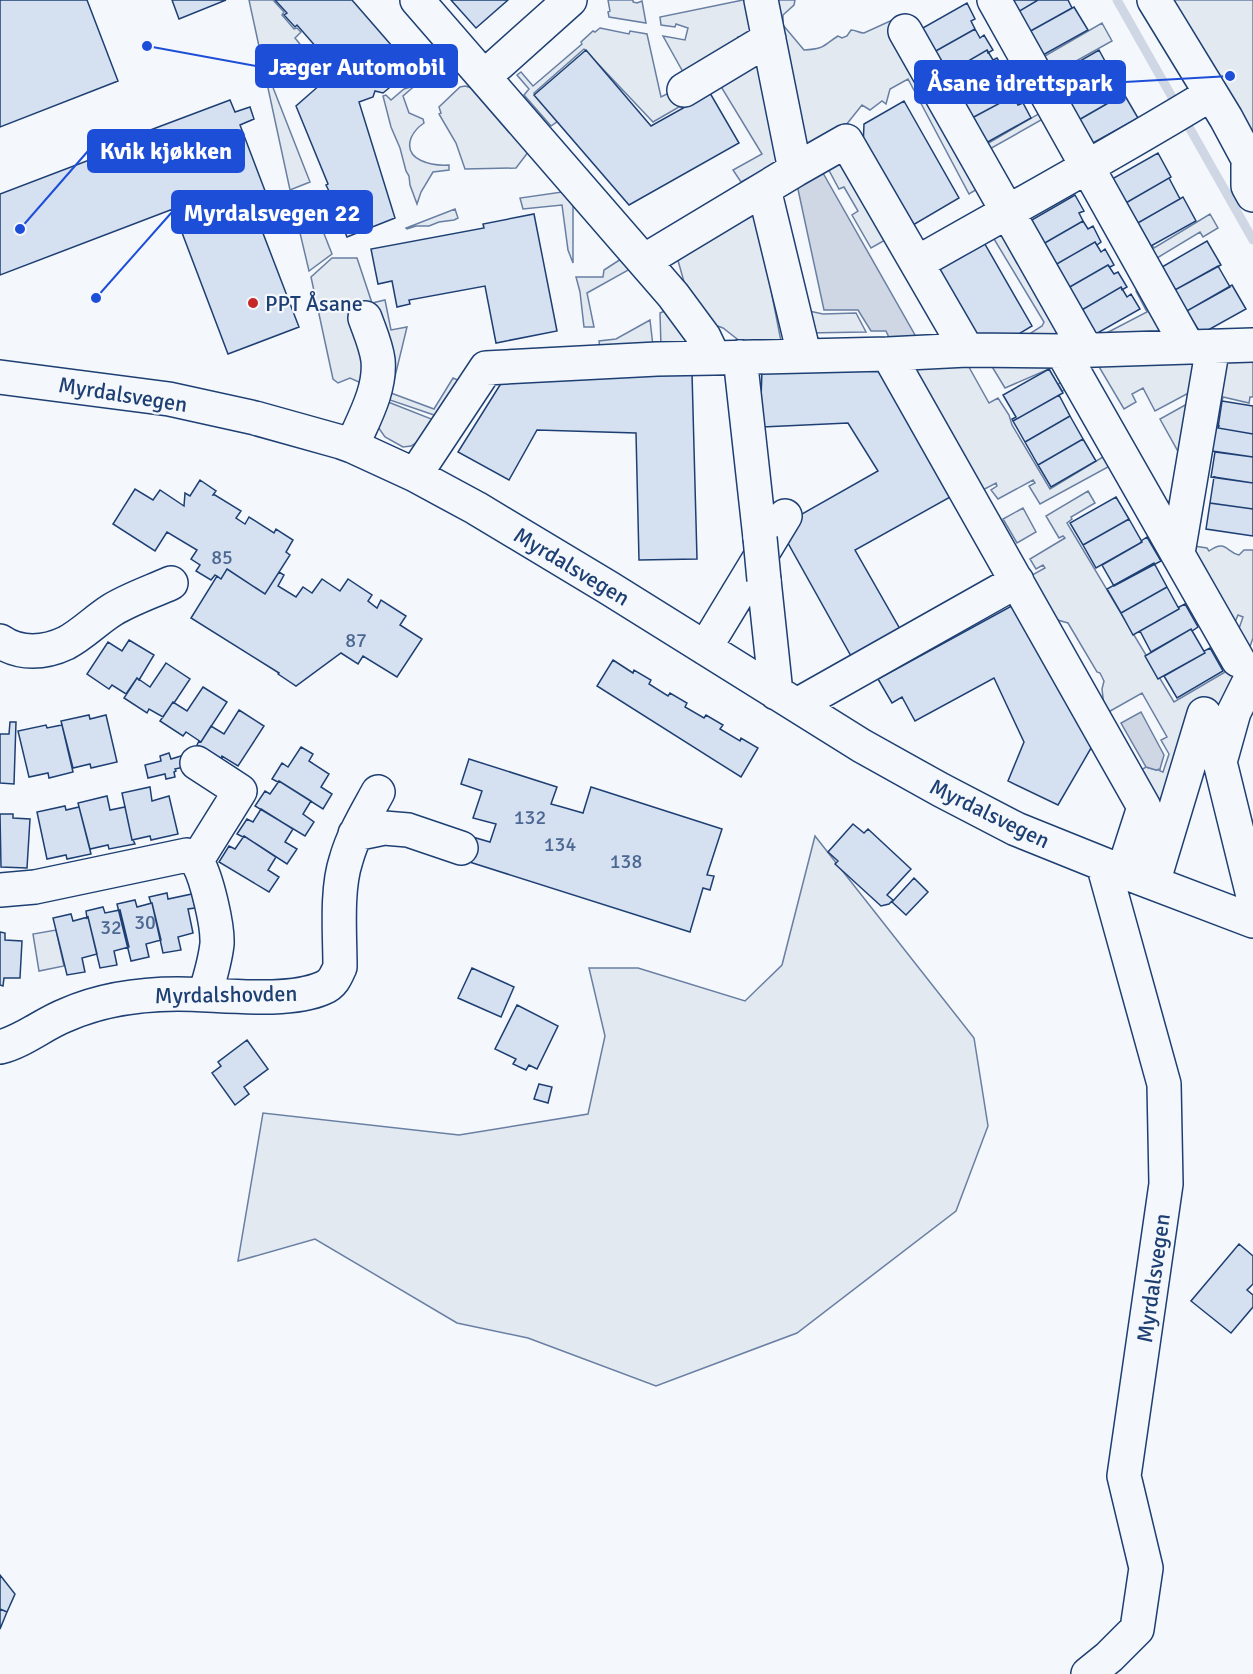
<svg xmlns="http://www.w3.org/2000/svg" width="1253" height="1674" font-family="Signika,sans-serif">
<rect width="100%" height="100%" fill="#f4f7fb"/>
<path fill="#e3e9f0" stroke="#687fa3" stroke-width="1.5" d="M249,0H273L284,12L282,15L294,29L297,28L301,32L295,38L308,54L272,85L310,182L290,190Z
M608,0H633V2L637,3L642,1L646,23L609,17L608,12L610,11Z
M743,0H751L758,29L743,38L738,37L736,46L688,81L663,36L685,40L688,28L676,24L675,27L661,25L660,17Z
M766,0H795L794,5L783,15V25L804,50C825,49 822,46 838,36L842,38L847,36L851,30C856,30 859,33 864,33L899,17L984,185L969,194L908,79L890,89L886,104L882,101L870,110L862,105L846,125L844,124L806,145Z
M1162,0H1253V152Z
M1102,23L1112,41L1053,74V82L1042,51L1045,56Z
M600,28L629,34L630,31L647,34L661,97L677,89L686,103L653,122L584,49L534,93L558,121L551,126L524,95L529,89L517,75L521,72L533,86L582,44L581,42L593,31L595,32Z
M749,62L766,64L786,158L741,182L733,170L762,154L720,85Z
M432,69L433,70L403,96L409,113L423,119L424,123C418,127 414,131 411,138C403,161 433,166 449,165V170L433,172L421,192L417,204L410,185L409,176L406,171L400,148L391,127L383,96L386,95L391,100L404,89L414,86Z
M465,86L472,88L529,151L516,168L465,169L456,143L439,114L441,113L439,107L460,87Z
M1047,109L1050,115L988,150L985,145Z
M845,150L894,235L871,248L852,215L858,211L844,187L839,189L825,163Z
M562,192L573,205V263L568,250L562,205L523,209L520,198Z
M308,193L332,254L309,271L292,199Z
M455,209L458,218L454,220L439,222L429,226H416L407,229L406,228Z
M756,214L781,341L741,342L723,328L709,323L688,296L677,257Z
M1210,214L1218,228L1203,237L1200,232L1157,258L1168,276L1160,281L1140,247L1149,241L1154,248Z
M1003,221L1071,342L1020,340L1042,326L1044,322L988,229Z
M332,258H357L372,303L385,300L391,330L407,327L391,393L434,409L453,378L460,381L437,416L384,398L365,360L361,383L350,378L338,383L333,379L311,277Z
M621,259L632,268L587,293L594,327H584L580,292L576,277H603L604,270Z
M1147,286L1178,339L1093,340L1147,312L1136,291Z
M667,310L695,346L661,347L660,313Z
M809,311L823,314L856,313L866,332L806,333Z
M650,320L653,346L600,349L599,341L616,339Z
M1253,356V397H1250L1249,403L1223,397L1221,406H1219L1217,357Z
M1202,357L1198,388L1155,411L1143,388L1132,394L1136,402L1124,409L1095,360Z
M965,360L989,403L998,398L1009,415L1012,425L1050,489L1103,457L1065,390L1062,391L1058,384L1065,380L1058,365L1005,388L988,360H1060L1119,461L1040,504L1029,486L1035,483L1033,480L998,499L991,490L997,486L996,483L977,493L903,363Z
M1196,399L1185,464L1160,419Z
M383,400L434,420L420,440L411,446L403,447L385,437L378,427Z
M1088,491L1095,503L1071,517L1072,519L1067,523L1174,702L1237,665L1243,666L1220,718L1188,710L1185,724L1152,833L1136,773L1146,767L1156,770H1160V771L1163,772L1169,754L1161,740L1167,737L1142,693L1105,714L1102,689L1104,681L1100,673L1097,672L1068,623L1047,617L1025,579L1045,568L1043,565L1036,569L1030,559L1065,538L1063,536L1059,538L1046,516Z
M1023,508L1036,532L1017,543L1003,519Z
M1187,545L1207,548L1209,551C1226,539 1226,552 1239,555L1244,550H1253V638L1248,652L1235,640L1243,617L1238,615L1231,632Z
M815,836L974,1038L988,1126L956,1211L797,1333L656,1386L528,1338L457,1323L315,1239L238,1261L263,1113L459,1135L588,1114L605,1036L589,968H638L745,1001L782,965Z
M56,930L64,966L39,971L33,934Z"/>
<path fill="#cfd7e4" stroke="#687fa3" stroke-width="1.5" d="M819,166L919,342H891L886,331H871L858,310H824L796,180Z
M1141,712L1164,755L1160,769L1156,770L1146,767L1121,723Z"/>
<g fill="none" stroke-linecap="round" stroke-linejoin="round">
<path stroke="#cfd7e4" stroke-width="9" d="M1117,0L1253,240"/>
</g>
<path fill="#d5e0f0" stroke="#1d3f73" stroke-width="1.5" d="M0,0H87L118,81L0,127Z
M172,0H226L179,19Z
M275,0H352L412,69L383,93L375,91L373,97L359,102L395,218L347,237L335,207L331,209L325,195L330,193L326,185L328,184L296,106L321,84L318,80L324,75L321,72L331,64L297,25L295,27L284,15L287,13Z
M451,0H508L476,28Z
M1011,0H1038L1016,13Z
M1038,0H1068L1072,8L1027,33L1016,13Z
M967,3L975,19L971,21L975,29L934,52L921,29Z
M1074,7L1088,30L1043,55L1027,33Z
M975,29L980,38L984,35L993,50L988,53L987,50L946,74L934,52Z
M586,50L651,126L710,93L739,143L629,205L534,95Z
M987,50L993,60L997,58L1006,73L1001,75L1000,73L959,96L946,74Z
M1099,50L1112,74L1065,101L1054,76Z
M1000,73L1005,83L1010,80L1019,95L1014,98L1013,96L972,118L959,96Z
M1110,75L1122,95L1077,121L1065,101Z
M1124,94L1138,118L1093,143L1077,121Z
M1013,96L1018,105L1023,103L1031,118L986,143L972,118Z
M230,100L235,112L250,107L254,119L240,125L267,196L251,202L299,327L228,354L173,209L0,275V194L147,138L145,132Z
M904,101L959,198L908,228L863,148L864,124Z
M1158,153L1171,177L1124,204L1112,179Z
M1169,178L1180,199L1136,224L1124,204Z
M1075,195L1084,211L1079,213L1083,221L1043,244L1030,221Z
M1183,197L1196,221L1151,246L1139,225L1136,224Z
M534,214L557,331L496,343L485,286L409,300L410,304L397,307L392,281L378,284L371,249L484,228L483,224Z
M1083,221L1088,229L1093,226L1101,242L1097,245L1095,242L1055,265L1043,244Z
M982,239L1032,326L1009,340L973,341L932,269Z
M1207,241L1221,265L1173,291L1172,290L1175,289L1162,267Z
M1095,242L1101,252L1105,249L1114,265L1110,267L1108,265L1068,288L1055,265Z
M1108,265L1114,274L1118,272L1127,287L1122,290L1121,287L1080,311L1068,288Z
M1218,266L1230,287L1185,312L1173,291Z
M1232,285L1246,309L1201,334L1188,313L1186,314L1185,312Z
M1121,287L1127,297L1131,294L1140,309L1094,335L1080,311Z
M1049,369L1063,393L1013,421L1012,419L1016,417L1003,395Z
M762,370H882L952,496L855,550L900,629L851,656L779,527L878,471L848,423L760,427Z
M692,373L697,559L639,560L636,433L537,430L509,480L458,452L505,377Z
M1059,395L1070,416L1025,442L1013,421Z
M1222,401L1253,406V434L1218,428Z
M1070,416L1083,439L1038,465L1025,442Z
M1216,426H1219L1218,428L1253,434V457L1212,451Z
M1083,439L1096,461L1051,487L1038,465Z
M1215,452L1253,457V483L1211,477Z
M1214,477L1253,483V509L1210,503Z
M200,480L216,491L213,495H215L241,511L236,518L245,524L249,517L274,533L276,529L293,540L286,552L290,555L265,594L227,569L221,579L215,575L211,580L196,571L200,565L191,559L197,550L167,532L155,551L113,524L135,489L153,500L160,490L184,506L185,493L190,496Z
M1116,497L1129,519L1083,545L1070,523Z
M1210,503L1253,509V536L1206,529Z
M1129,519L1142,542L1096,568L1083,545Z
M1147,537L1161,561L1114,586L1102,565L1142,542L1141,541Z
M1154,563L1167,587L1121,613L1107,589Z
M227,569L265,594L279,572L284,575L278,586L296,597L303,587L312,593L322,579L340,591L348,579L372,595L368,601L377,608L381,600L406,616L400,625L422,639L397,677L363,656L358,664L341,653L296,686L278,674L279,673L191,618L217,576L221,579Z
M1167,587L1179,609L1133,635L1121,613Z
M1017,603L1094,743L1058,805L1008,781L1024,742L994,678L915,721L902,697L892,703L878,679Z
M1185,604L1198,627L1192,631L1191,629L1151,652L1140,631L1179,609V607Z
M1191,629L1205,653L1158,679L1145,656Z
M129,640L154,655L139,680L137,678L126,694L112,685L109,689L87,674L108,642L122,651Z
M1210,648L1223,671L1177,698L1164,676L1205,653L1204,651Z
M613,660L633,673L634,670L651,680L649,684L668,696L670,693L687,703L685,707L704,718L706,715L723,725L720,729L740,741L741,738L758,748L741,777L597,686Z
M166,663L190,679L174,703L173,702L163,717L149,709L147,713L124,698L137,678L150,687Z
M203,687L227,702L201,742L186,732L183,736L160,721L173,702L187,711Z
M239,710L264,726L238,766L222,756L220,760L197,745L199,741L201,742L211,726L224,734Z
M89,715L90,719L106,715L117,762L91,768L90,764L73,768L61,721Z
M10,722H16L14,784L0,783V734H9Z
M46,725L47,728L62,725L73,772L49,778L48,773L29,777L18,731Z
M301,747L313,754L309,761L329,774L321,787L332,794L323,809L279,781L278,782L272,779L282,763L288,767Z
M169,753L171,759L181,756L184,767L175,769L176,771L174,772L175,777L166,779L165,774L148,778L145,765L161,761L160,756Z
M469,759L557,787L551,804L562,807L583,813L591,787L722,829L707,875L714,876L710,890L703,888L690,932L460,859L469,836L490,842L496,824L473,818L482,791L461,784Z
M279,781L311,801L303,814L314,822L305,836L255,806L265,791L270,794Z
M150,787L152,801L169,796L178,834L151,840L150,836L132,840L122,793Z
M107,796L110,810L125,807L132,840H133L135,844L109,849L108,845L90,849L78,803Z
M65,806L66,810L79,807L91,854L67,859L66,855L47,859L37,812Z
M261,809L293,829L285,842L297,849L287,864L244,836L243,837L237,834L247,819L253,822Z
M0,814H13V818L30,819L27,868L1,867Z
M853,824L864,833L868,829L911,869L887,895L893,900L889,904L881,906L835,864L838,861L828,852Z
M244,836L276,857L268,870L279,877L269,892L219,862L229,846L235,849Z
M914,878L928,892L906,915L892,902Z
M167,893L168,899L192,894L195,908L188,909L193,933L178,937L181,950L163,953L152,903H151L149,897Z
M135,900L137,907L152,903L161,940L146,944L149,957L131,961L117,904Z
M103,907L105,913L120,910L129,947L114,951L117,965L100,968L88,917L87,918L86,911Z
M71,914L73,921L88,917L97,954L82,958L85,972L67,975L53,918Z
M0,932L5,933V940L22,941L20,978H4L3,986L0,985Z
M472,968L514,987L501,1017L458,998Z
M517,1005L558,1026L537,1069L529,1065L526,1070L513,1064L516,1059L495,1049Z
M247,1040L268,1069L244,1087L249,1094L235,1105L212,1073L221,1066L218,1062Z
M539,1084L552,1087L548,1103L534,1099Z
M1239,1244L1253,1256V1284L1247,1290L1253,1295V1307L1231,1333L1191,1301Z
M0,1575L15,1594L7,1612L0,1609Z
M0,1609L7,1612L0,1629Z"/>
<g fill="none" stroke-linecap="round" stroke-linejoin="round">
<g stroke="#1d3f73" stroke-width="36">
<path id="minor" d="M417,0L673,295L704,337L714,358L888,354L967,350L1062,351L1238,660
M994,0L1188,347
M1154,0L1226,118L1248,159V186L1253,195
M905,31L1086,350
M484,77L570,0
M684,90L769,39
M795,170L846,141L967,350
M764,189L804,354
M644,261L795,170L761,0
M917,263C1015,207 1115,153 1211,94
M1064,351L1253,345
M888,354L1144,807L1123,872
M740,357L760,538
M0,377L169,399L255,418L341,442L352,446L415,475L476,508L609,588L862,746L941,790L1016,829L1103,864L1253,921
M352,446C363,420 381,390 378,360C376,345 370,332 365,318
M415,475L486,368L657,359L714,358
M1178,553L1213,346
M764,580L776,693
M0,641C20,655 45,653 66,643C83,634 96,620 112,610C130,599 151,592 171,583
M705,648L785,516
M1253,674L1234,712L1220,762L1253,896
M797,705L1017,581
M355,834L384,828L408,830L461,848
M197,860L240,791L197,763
M1153,883L1204,714
M0,890L35,887L187,855C191,857 196,859 198,863C207,879 218,926 217,944C215,962 210,978 205,994
M0,1047C24,1041 43,1024 66,1015C100,1000 141,994 178,994C218,994 287,1004 323,988C333,984 336,976 340,967C340,935 336,890 346,860C353,835 366,814 378,792
M1088,1674L1109,1657L1137,1629L1146,1568L1124,1476L1166,1184L1164,1084L1103,864"/>
</g>
<use href="#minor" stroke="#f4f7fb" stroke-width="33"/>
<g stroke="#1d3f73" stroke-width="36" stroke-linecap="butt">
<path id="minor-bridge" d="M760,538L764,580"/>
</g>
<use href="#minor-bridge" stroke="#f4f7fb" stroke-width="33"/>
</g>
<circle fill="#c62828" stroke="#f4f7fb" stroke-width="2" cx="253" cy="303" r="6"/>
<g text-anchor="middle" stroke-width="4.5" stroke-linejoin="round" paint-order="stroke">
<g font-size="20" fill="#4b6792">
<text x="222" y="564">85</text>
<text x="356" y="647">87</text>
<text x="530" y="824">132</text>
<text x="560" y="851">134</text>
<text x="626" y="868">138</text>
<text x="145" y="929">30</text>
<text x="111" y="934">32</text>
</g>
<g font-size="22" fill="#1d3f73" stroke="#f4f7fb" text-anchor="start">
<text x="265" y="311">PPT Åsane</text>
</g>
<g font-size="22" fill="#1d3f73" stroke="#f4f7fb">
<text transform="translate(123 394) rotate(9)" y="8">Myrdalsvegen</text>
<text transform="translate(572 566) rotate(31)" y="8">Myrdalsvegen</text>
<text transform="translate(990 813) rotate(26)" y="8">Myrdalsvegen</text>
<text transform="translate(226 994) rotate(-1)" y="8">Myrdalshovden</text>
<text transform="translate(1153 1278) rotate(-82)" y="8">Myrdalsvegen</text>
</g>
</g>
<path fill="none" stroke="#1d4ed8" stroke-width="2" d="M147 46L256 66M1230 76L1125 82M20 229L88 151M96 298L172 212"/>
<g fill="#1d4ed8" stroke="#f4f7fb" stroke-width="2">
<circle cx="147" cy="46" r="6"/>
<circle cx="1230" cy="76" r="6"/>
<circle cx="20" cy="229" r="6"/>
<circle cx="96" cy="298" r="6"/>
</g>
<g fill="#1d4ed8" stroke="#1d4ed8" stroke-width="2">
<rect x="256" y="45" width="201" height="42" rx="6"/>
<rect x="915" y="61" width="210" height="42" rx="6"/>
<rect x="88" y="130" width="156" height="42" rx="6"/>
<rect x="172" y="191" width="200" height="42" rx="6"/>
</g>
<g font-size="24" text-anchor="middle" font-weight="bold" fill="#fff">
<text x="357" y="75">Jæger Automobil</text>
<text x="1020" y="91">Åsane idrettspark</text>
<text x="166" y="159">Kvik kjøkken</text>
<text x="272" y="221">Myrdalsvegen 22</text>
</g>
</svg>
